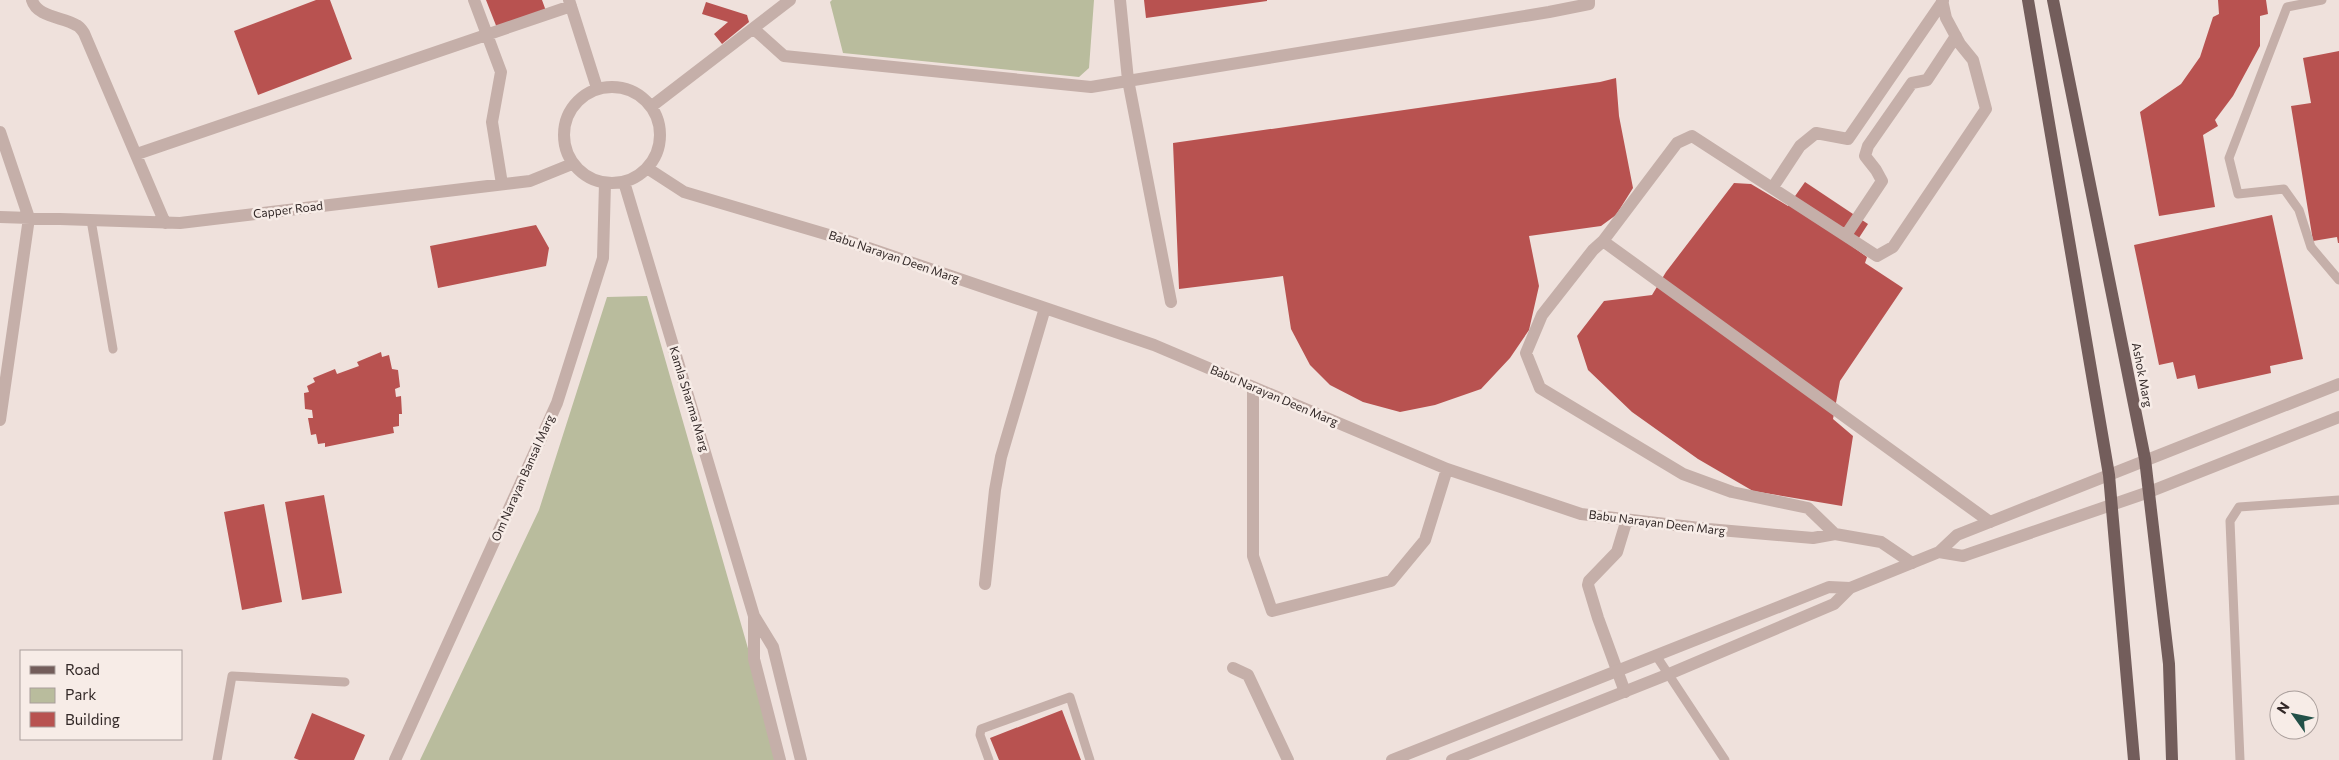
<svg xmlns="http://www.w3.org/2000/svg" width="2339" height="760" font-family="Commissioner,sans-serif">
<rect width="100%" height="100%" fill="#efe1dc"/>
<path fill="#b9bc9d" d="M832,0H1094L1089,68L1079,77L843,53L830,2Z
M647,296L780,760H420L539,510L607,297Z"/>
<path fill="#b85250" d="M316,0H330L352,59L258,95L234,31Z
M486,0H542L546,11L497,28Z
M1144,0H1267V1L1146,18Z
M2218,0H2266L2268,14L2260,16V46L2233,96L2215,120L2218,126L2203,135L2215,207L2159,216L2140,112L2181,84L2200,57L2213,17L2219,14Z
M706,2L747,15L749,22L722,44L714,34L728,22L702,14Z
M2339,51V243H2338L2337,237L2313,241L2291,106L2311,103L2303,58Z
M1616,78L1619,116L1633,188L1616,215L1601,226L1529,236L1539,286L1529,330L1510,358L1481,389L1435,405L1400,412L1363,402L1330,385L1310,365L1291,329L1283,276L1179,289L1173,143L1600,82Z
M1805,182L1868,224L1853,247L1867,257L1865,263L1903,288L1840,381L1833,419L1853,436L1842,506L1753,491L1698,459L1632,412L1588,370L1577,336L1604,301L1652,295L1666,272L1734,183L1751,184L1788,206Z
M2272,215L2303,359L2270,366L2271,373L2198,389L2195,375L2177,379L2173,362L2159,365L2134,245Z
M536,225L549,248L546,266L438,288L430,246Z
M381,352L382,357L389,355L392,369L398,370L400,387L395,389L396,397L401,396L402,414H399V426L393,427L394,433L325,447V443L318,444L316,434L311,435L308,418H313L312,410L305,409L304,393L309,392L307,386L315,382L313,378L335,369L337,374L359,366L357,362Z
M324,495L342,593L302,600L285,502Z
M264,504L282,602L242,610L224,512Z
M1062,710L1081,760H999L990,738Z
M312,713L365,735L354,760H299L294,758Z"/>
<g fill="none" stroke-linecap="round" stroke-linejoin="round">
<path stroke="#c5afa9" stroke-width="9" d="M2322,0L2287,7L2229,158L2238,194L2284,189L2299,210L2311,247L2339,280
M91,220L113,349
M1657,657L1725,760
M217,760L232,676L345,682
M989,760L980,735L981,729L1070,697L1090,760
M2240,760L2230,521L2239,507L2339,500"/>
<path stroke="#c5afa9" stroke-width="12" d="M32,0C37,17 62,17 76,25C79,26 82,30 84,33L165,223
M474,0L501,72L492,122L502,184
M569,0L597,88
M1120,0L1128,80L1171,302
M1942,0L1946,18L1960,44L1973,60L1986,109L1893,247L1877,256L1692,136L1677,143L1603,241L1990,522
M754,29L784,56L1091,87L1549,12L1589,4V0
M564 135a48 48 0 1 1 96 0a48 48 0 1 1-96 0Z
M652,106L790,0
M0,132L29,218L0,420
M137,154L571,6
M647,168L684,192L839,238L1154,345L1447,469L1581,514L1708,529L1813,538L1835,534L1881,542L1912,563
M624,182L754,616L773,647L801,760
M1773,187L1800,146L1816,133L1848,139L1943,1
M0,217L180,223L530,181L572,164
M1846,235L1882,181L1876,170L1865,156L1868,146L1912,83L1927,80L1956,36
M1603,241L1593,250L1542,315L1526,353L1540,388L1683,474L1732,492L1808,508L1835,534
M1253,387V556L1272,611L1391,581L1425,540L1447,469
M985,584L995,490L1001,457L1045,308
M754,616V659L780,760
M1233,668L1248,675L1288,760
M1625,692L1598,618L1588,585L1589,581L1617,552L1627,519
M395,760L557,403L603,258L605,183"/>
<path stroke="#c5afa9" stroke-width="12" d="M1939,552L1963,556L2149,492L2339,417
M1392,760L1829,587L1850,588
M1452,760L1669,674L1834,604L1850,588L1939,552L1957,535L2339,384"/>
<path stroke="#735d5b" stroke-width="12" d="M2028,0L2109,475L2134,760
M2053,0L2145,459L2169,664L2172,760"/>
</g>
<g text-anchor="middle" stroke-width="5" stroke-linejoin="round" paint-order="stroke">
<g font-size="12" fill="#332928" stroke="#f7ece7">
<text transform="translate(288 210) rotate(-7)" y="4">Capper Road</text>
<text transform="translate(894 257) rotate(19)" y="4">Babu Narayan Deen Marg</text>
<text transform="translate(2142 375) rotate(79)" y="4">Ashok Marg</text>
<text transform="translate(1274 396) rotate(23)" y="4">Babu Narayan Deen Marg</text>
<text transform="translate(689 399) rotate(73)" y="4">Kamla Sharma Marg</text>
<text transform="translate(523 478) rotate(-66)" y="4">Om Narayan Bansal Marg</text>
<text transform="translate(1657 523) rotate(7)" y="4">Babu Narayan Deen Marg</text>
</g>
</g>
<rect x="20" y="650" width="162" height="90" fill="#f7ece7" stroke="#a99e9b"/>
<rect x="30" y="666" width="25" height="8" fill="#735d5b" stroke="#a99e9b"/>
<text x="65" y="675" font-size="15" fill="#332928">Road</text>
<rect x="30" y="688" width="25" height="15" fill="#b9bc9d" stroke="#a99e9b"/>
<text x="65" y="700" font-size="15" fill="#332928">Park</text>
<rect x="30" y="712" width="25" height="15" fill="#b85250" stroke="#a99e9b"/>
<text x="65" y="725" font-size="15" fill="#332928">Building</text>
<g transform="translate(2294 715) rotate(303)"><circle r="24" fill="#f7ece7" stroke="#a99e9b"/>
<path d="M0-4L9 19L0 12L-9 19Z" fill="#225048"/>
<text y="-8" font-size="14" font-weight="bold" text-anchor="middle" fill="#332928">N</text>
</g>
</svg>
